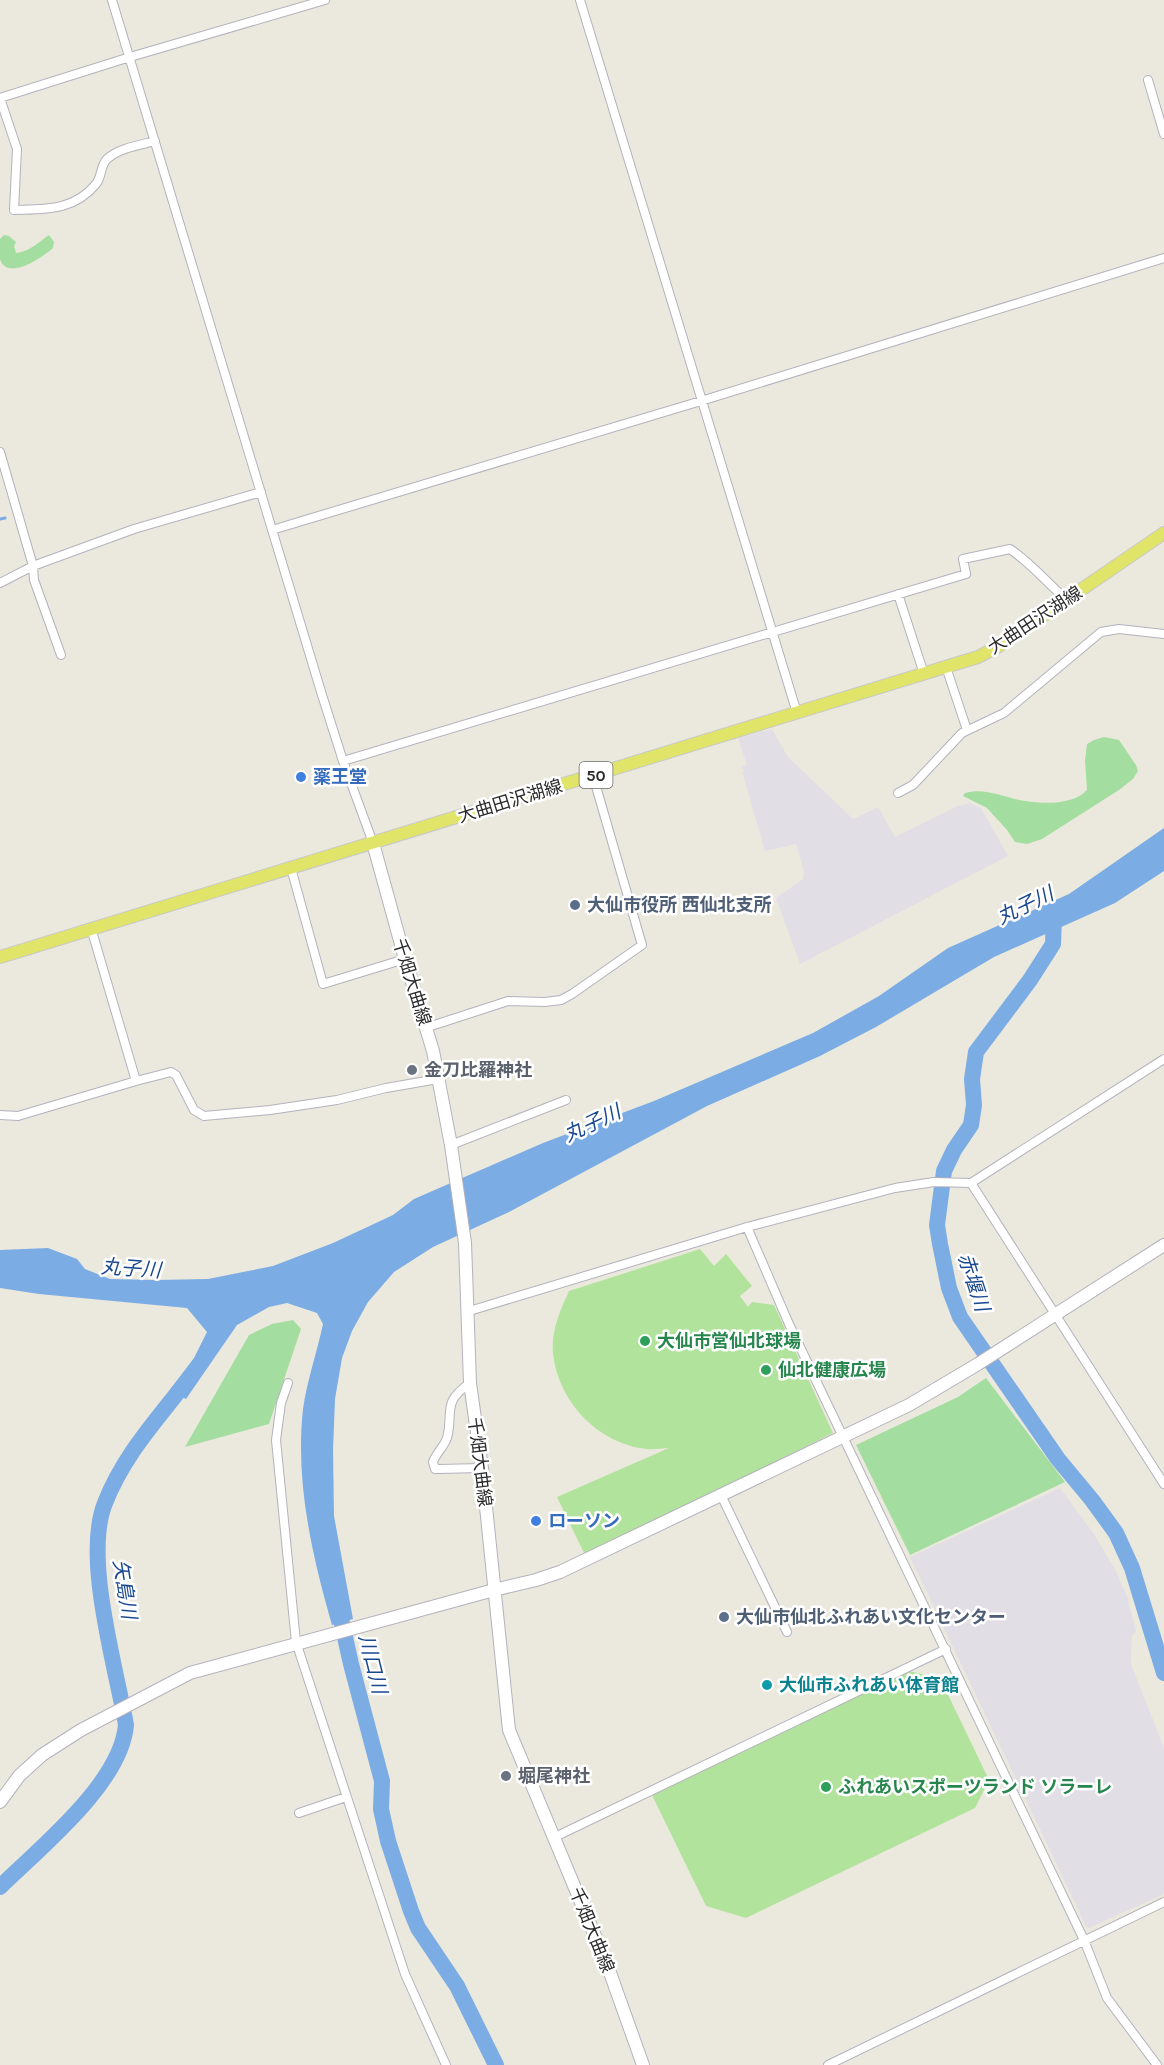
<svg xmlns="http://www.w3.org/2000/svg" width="1164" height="2065" font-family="Karla,'Noto Sans JP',sans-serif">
<rect width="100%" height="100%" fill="#ebe9de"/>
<path fill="#e2dee5" d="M772,729L788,757L853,819L878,807L895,837L958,806L970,803L981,808L1008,856L800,964L776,898L803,879L804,872L796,844L765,851L742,772L744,771L742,767L747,765L738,738Z
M1060,1488L1094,1534L1116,1571L1128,1599L1136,1632L1132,1635L1131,1664L1164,1748V1894L1089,1928L1086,1926L910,1557Z"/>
<path fill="#a4dda0" d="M4,235L9,236L16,242L14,246L16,253C31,251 37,243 49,235L54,242L53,248C43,257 7,282 0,259C0,254 0,245 0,239Z
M1104,737L1119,740L1136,765L1138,771L1133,779L1119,790L1042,839L1027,844L1015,842L1007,830L987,808L963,796L965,793C986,787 1004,798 1025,801C1045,804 1073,805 1087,790L1085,761L1087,744L1094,740Z
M293,1320L301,1329L269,1424L185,1447L249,1335L272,1324Z
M986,1378L1065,1482L910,1555L856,1445L958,1397Z"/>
<path fill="#b2e39c" d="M700,1249L714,1266L726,1254L752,1286L740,1296L748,1307L752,1302L774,1305L833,1433L697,1501L584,1553L557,1497L669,1448C662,1448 653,1450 646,1449C597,1443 558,1401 553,1353C551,1331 560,1311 569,1291Z
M909,1671L940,1678L989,1780L975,1808L746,1918L706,1906L652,1795Z"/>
<path fill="#7bace4" d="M1164,828V871L1115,903L994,957L876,1027L820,1056L707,1106L509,1212L433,1247L394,1272L368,1302L352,1331L342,1358L335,1399L333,1450L334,1516L353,1619L332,1625C312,1555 295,1482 303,1409C307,1381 317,1352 323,1324L317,1313L287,1303L269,1307L237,1325L186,1399L169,1391L194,1358L207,1332L187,1308L39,1294L0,1288V1250L48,1248L77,1259L85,1269L110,1279L156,1280L208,1279L273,1266L333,1243L393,1215L414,1199L543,1143L654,1101L813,1033L879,996L948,948L1069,894Z"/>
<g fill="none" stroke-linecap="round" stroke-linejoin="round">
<path stroke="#7bace4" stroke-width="3" d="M0,519L5,518"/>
<path stroke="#7bace4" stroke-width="16" d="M1054,916L1053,944L1030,980L976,1052L972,1079L974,1105L971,1125L954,1150L944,1171L937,1225L940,1244L949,1288L960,1317L1058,1459L1092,1500L1116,1533L1132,1568L1164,1673
M337,1601L351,1664L382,1781L381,1809L388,1841L411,1911L418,1928L457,1986L496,2065
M0,1887C41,1847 121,1783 126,1725C116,1667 83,1557 105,1503C124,1454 158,1419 189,1378"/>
<g stroke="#b3b2bd" stroke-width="10">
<path id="street" d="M112,0L322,695L343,761L373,843
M580,0L797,713
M1148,80L1164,134
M0,98L130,57L325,0
M0,98L17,149L14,210C45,209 74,211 96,184C102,177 100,166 107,159C119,148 140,145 155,141
M0,452L33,566L34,580L61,655
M272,530L701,401L1164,258
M0,583L33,566L134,529L261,492
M898,594L924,674
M946,667L967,730
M343,761L966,574L963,559L1010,549C1032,564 1047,583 1067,600
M898,793L913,785L962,733L1004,713L1101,632L1119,629L1164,634
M291,868L323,984L405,959
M425,1028L508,1001L545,1002L561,1000L572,994L642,945L593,776
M136,1081L171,1072L176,1075L194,1110L204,1116L270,1110L337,1100L386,1088L438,1079
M0,1115L18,1116L136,1081L91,928
M451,1145L566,1100
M971,1183L1164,1484
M747,1227L789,1324L1084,1940L1107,1998L1157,2065
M466,1312L747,1227L895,1188L934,1182L971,1183L1164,1059
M288,1383L281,1403L276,1440L296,1642L405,1974L446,2065
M470,1383C441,1403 454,1412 447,1438C444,1447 436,1453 433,1462L435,1469H438L482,1468
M721,1495L787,1632
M299,1813L346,1797
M555,1837L946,1649
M828,2065L1164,1902"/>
</g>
<g stroke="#b3b2bd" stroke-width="14">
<path id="secondary" d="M373,843L405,959L433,1051L451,1145L465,1243L470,1383L482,1468L509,1730L608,1967L643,2065
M0,1802L19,1776L42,1755L81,1730L190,1673L494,1590L536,1580L560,1572L909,1405L978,1364L1164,1245"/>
</g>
<g stroke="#c8c8c8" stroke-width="14">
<path id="primary" d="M0,957L978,657L999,646L1164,533"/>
</g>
<use href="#street" stroke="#fff" stroke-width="8"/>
<use href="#secondary" stroke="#fff" stroke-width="12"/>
<use href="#primary" stroke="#e0e56a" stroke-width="12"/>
</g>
<g fill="#3f7fe0" stroke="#fff" stroke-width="2">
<circle cx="301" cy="777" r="6"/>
<circle cx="536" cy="1521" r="6"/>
</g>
<g fill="#5c6f8a" stroke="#fff" stroke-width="2">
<circle cx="575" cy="905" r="6"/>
<circle cx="724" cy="1617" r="6"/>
</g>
<g fill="#6b7280" stroke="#fff" stroke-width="2">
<circle cx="412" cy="1070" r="6"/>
<circle cx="506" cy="1776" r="6"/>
</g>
<g fill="#2e9e5b" stroke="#fff" stroke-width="2">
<circle cx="645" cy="1341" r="6"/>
<circle cx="766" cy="1370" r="6"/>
<circle cx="826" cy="1787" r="6"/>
</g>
<circle fill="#0f9aa8" stroke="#fff" stroke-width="2" cx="767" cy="1685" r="6"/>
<g text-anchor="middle" stroke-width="5" stroke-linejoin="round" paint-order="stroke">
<rect fill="#fff" stroke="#6b6b6b" stroke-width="1.5" x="579.5" y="762" width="33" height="26" rx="4.5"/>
<g font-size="16" font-weight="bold" fill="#2b2b2b">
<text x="596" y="781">50</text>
</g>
<g font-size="18" fill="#2b2b2b" stroke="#fff">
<text transform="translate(1035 620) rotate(-33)" y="6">大曲田沢湖線</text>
<text transform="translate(510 801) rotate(-17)" y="6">大曲田沢湖線</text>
<text transform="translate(412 982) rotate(73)" y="6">千畑大曲線</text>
<text transform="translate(480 1462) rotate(83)" y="6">千畑大曲線</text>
<text transform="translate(592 1930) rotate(68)" y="6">千畑大曲線</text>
</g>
<g font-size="18" font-weight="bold" fill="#366cbe" stroke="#fff" text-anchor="start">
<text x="313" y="783">薬王堂</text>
<text x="548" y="1527">ローソン</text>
</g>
<g font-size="18" font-weight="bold" fill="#4e5e75" stroke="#fff" text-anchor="start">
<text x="587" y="911">大仙市役所 西仙北支所</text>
<text x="736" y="1623">大仙市仙北ふれあい文化センター</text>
</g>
<g font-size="18" font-weight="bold" fill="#5b616d" stroke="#fff" text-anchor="start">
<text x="424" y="1076">金刀比羅神社</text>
<text x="518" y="1782">堀尾神社</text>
</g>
<g font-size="18" font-weight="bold" fill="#27864d" stroke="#fff" text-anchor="start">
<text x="657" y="1347">大仙市営仙北球場</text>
<text x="778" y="1376">仙北健康広場</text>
<text x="838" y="1793">ふれあいスポーツランド ソラーレ</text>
</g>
<g font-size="18" font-weight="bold" fill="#0d838f" stroke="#fff" text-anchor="start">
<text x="779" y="1691">大仙市ふれあい体育館</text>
</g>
<g font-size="20" font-style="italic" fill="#194891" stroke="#fff">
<text transform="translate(1025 905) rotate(-26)" y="7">丸子川</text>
<text transform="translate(592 1123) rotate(-25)" y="7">丸子川</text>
<text transform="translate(131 1268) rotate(4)" y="7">丸子川</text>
<text transform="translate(974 1282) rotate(72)" y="7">赤堰川</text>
<text transform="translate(125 1589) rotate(81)" y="7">矢島川</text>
<text transform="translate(373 1664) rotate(76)" y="7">川口川</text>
</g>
</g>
</svg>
